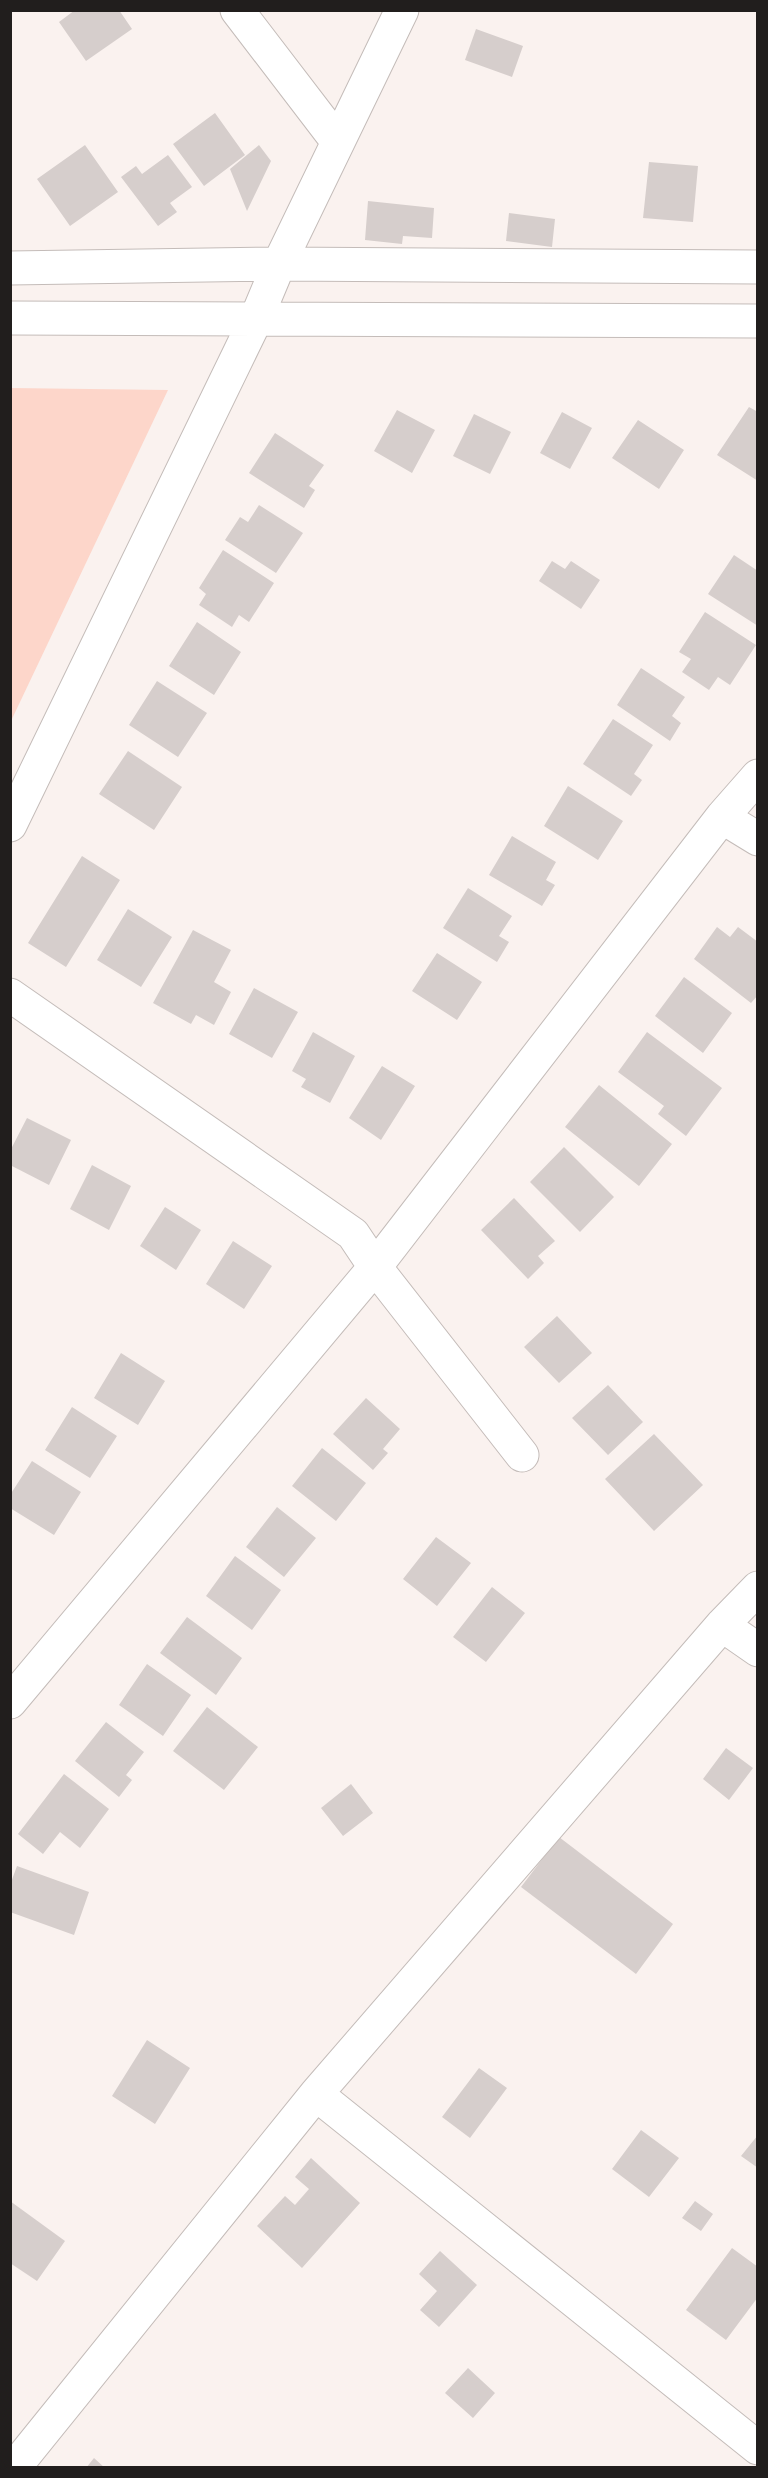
<svg xmlns="http://www.w3.org/2000/svg" width="768" height="2478" font-family="'Varela Round',sans-serif">
<rect width="100%" height="100%" fill="#faf2ef"/>
<path fill="#fdd6ca" d="M11,388L168,390L11,721L10,388Z"/>
<path fill="#d6cecc" d="M75,10H119L132,29L86,61L59,22Z
M476,29L523,46L512,77L465,60Z
M215,113L245,155L204,186L173,144Z
M85,145L118,192L70,226L37,179Z
M259,145L271,161L247,211L230,169Z
M168,155L192,187L170,203L177,212L158,226L121,177L136,166L142,174Z
M649,162L698,166L693,222L643,218Z
M368,201L434,208L432,238L403,236L402,244L365,240Z
M509,213L555,219L552,247L506,241Z
M749,407L758,412V481L717,455Z
M397,410L435,430L412,473L374,451Z
M562,412L592,428L570,469L540,453Z
M474,414L511,432L490,474L453,456Z
M638,420L684,450L659,489L612,458Z
M275,433L324,465L309,486L315,490L304,508L249,473Z
M259,505L303,533L276,573L225,540L240,517L248,522Z
M223,550L274,583L249,622L239,615L232,627L199,605L206,594L199,588Z
M734,555L758,571V626L708,594Z
M552,561L565,569L571,561L600,580L581,609L539,581Z
M705,612L756,645L730,685L718,677L709,690L682,672L691,659L679,652Z
M197,622L241,652L214,695L169,666Z
M641,668L685,697L672,716L681,723L670,741L617,705Z
M157,681L207,713L178,757L129,725Z
M613,719L653,745L634,774L642,780L631,796L583,764Z
M128,751L182,787L154,830L99,794Z
M568,786L623,821L598,860L544,826Z
M512,836L556,862L546,880L555,885L542,906L489,875Z
M82,856L120,880L66,967L28,943Z
M468,888L512,916L499,936L509,942L497,962L443,928Z
M128,909L172,937L141,987L97,960Z
M717,927L730,937L738,927L758,942V995L751,1003L694,959Z
M193,930L231,950L214,982L231,992L214,1025L196,1015L191,1024L153,1003Z
M437,953L482,982L457,1020L412,991Z
M684,977L732,1013L703,1053L655,1016Z
M254,988L298,1012L272,1058L229,1034Z
M313,1032L355,1056L330,1103L301,1087L306,1079L292,1071Z
M647,1032L722,1088L686,1136L658,1114L664,1106L618,1072Z
M382,1066L415,1086L381,1140L349,1118Z
M599,1085L672,1144L639,1186L565,1127Z
M27,1118L71,1140L49,1185L10,1165V1151Z
M564,1147L614,1197L580,1232L530,1182Z
M92,1165L131,1186L109,1230L70,1209Z
M514,1198L555,1241L538,1256L544,1263L528,1279L481,1230Z
M165,1207L201,1230L176,1270L140,1246Z
M233,1241L272,1266L244,1309L206,1284Z
M557,1316L592,1353L559,1383L524,1347Z
M121,1353L165,1381L138,1425L94,1398Z
M608,1385L643,1422L608,1455L572,1418Z
M366,1398L400,1429L383,1449L388,1453L373,1470L333,1434Z
M72,1407L117,1436L90,1478L45,1450Z
M654,1434L703,1485L654,1531L605,1479Z
M322,1448L366,1483L336,1521L292,1486Z
M32,1461L81,1492L54,1535L10,1508V1495Z
M277,1507L316,1538L284,1577L246,1547Z
M436,1537L471,1563L437,1606L403,1579Z
M235,1556L281,1590L252,1630L206,1596Z
M492,1587L525,1613L486,1662L453,1637Z
M187,1617L242,1658L216,1695L160,1653Z
M147,1664L191,1695L163,1736L119,1705Z
M207,1707L258,1747L224,1790L173,1751Z
M106,1722L144,1752L126,1775L132,1780L119,1797L75,1761Z
M726,1748L753,1768L729,1800L703,1779Z
M64,1774L109,1809L80,1848L60,1832L43,1854L18,1834Z
M351,1784L373,1813L343,1836L321,1808Z
M559,1837L673,1924L636,1974L521,1887Z
M17,1866L89,1892L74,1935L10,1912V1885Z
M147,2040L190,2068L155,2124L112,2096Z
M479,2068L507,2088L470,2138L442,2117Z
M641,2130L679,2158L649,2197L612,2169Z
M758,2135V2168L741,2156Z
M311,2158L360,2203L302,2268L257,2226L285,2196L295,2205L309,2189L295,2177Z
M10,2201L65,2241L37,2281L10,2263Z
M695,2201L713,2214L701,2231L682,2218Z
M732,2248L758,2267V2297L726,2340L686,2310Z
M440,2251L477,2285L439,2327L420,2310L437,2291L419,2274Z
M468,2368L495,2393L473,2418L445,2393Z
M94,2458L105,2468H86Z"/>
<g fill="none" stroke-linecap="round" stroke-linejoin="round">
<g stroke="#c4bcb9" stroke-width="35">
<path id="minor" d="M237,10L338,142
M10,268L279,264L758,267
M10,318L758,321
M722,817L758,839
M10,825L256,319L279,264L402,10
M10,995L353,1234L375,1267L522,1455
M722,1625L758,1650
M10,1702L375,1267L722,817L758,776
M316,2094L758,2448
M14,2468L316,2094L722,1625L758,1588"/>
</g>
<use href="#minor" stroke="#fff" stroke-width="33"/>
</g>
<rect width="768" height="2478" fill="none" stroke="#211e1d" stroke-width="24"/>
</svg>
